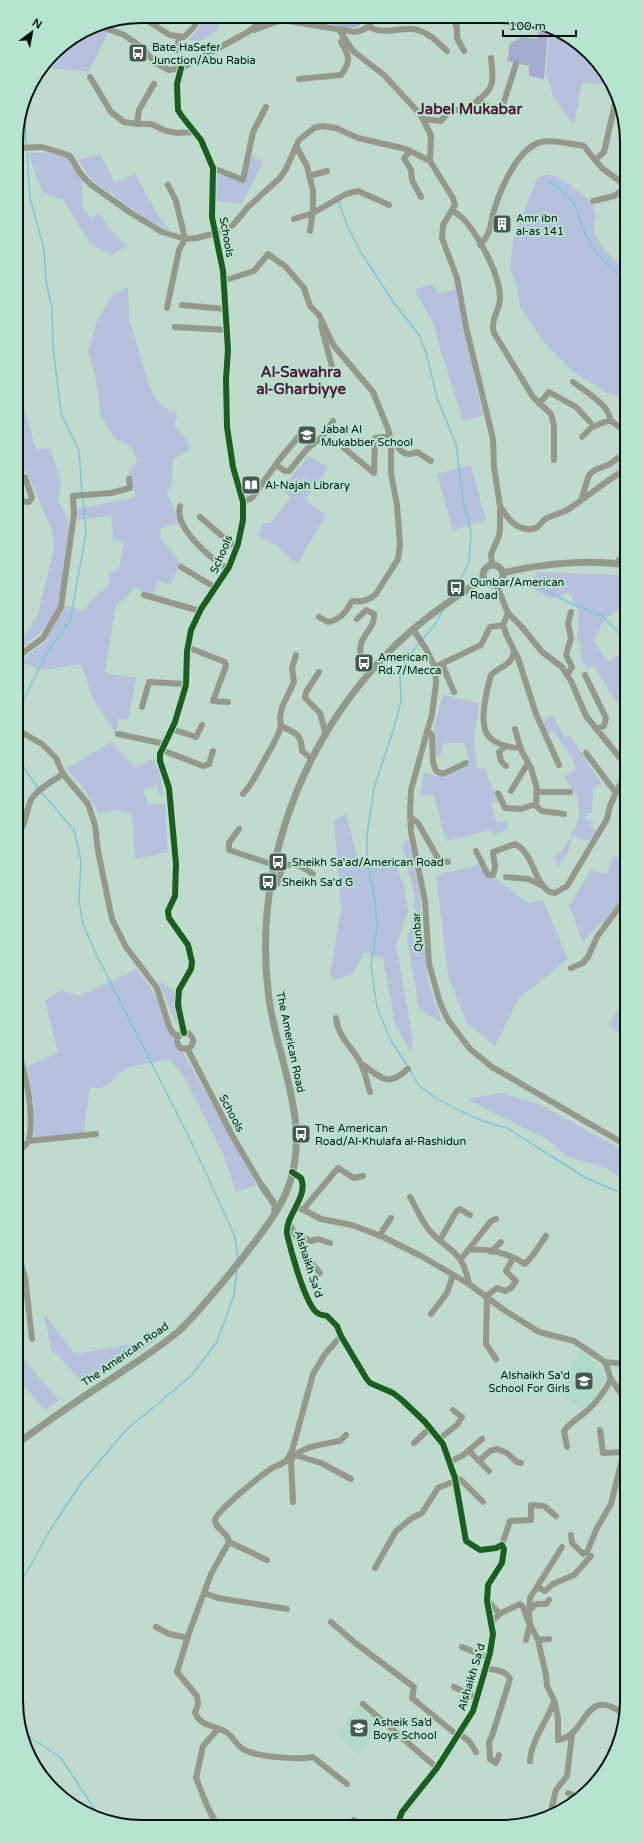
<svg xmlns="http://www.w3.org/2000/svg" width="643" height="1843" font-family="'Varela Round',sans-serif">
<rect width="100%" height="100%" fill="#c0dacd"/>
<path fill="#b1dbc8" d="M580,1350L600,1366L606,1377L602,1384L604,1386V1390L585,1411L558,1393Z
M362,1700L384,1719L359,1755L337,1734Z"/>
<path fill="#b6c1dd" d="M204,16H216L220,29L200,41L188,40L198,30Z
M93,26L109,32L87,74L85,71L43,68L59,48Z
M549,27C581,39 593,58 612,84L582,83L574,125L553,97L546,73Z
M54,152L69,158L82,180L83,207L91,219L100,213L110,230L127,246L112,255L90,244L64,200L43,193L28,153Z
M100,154L115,183L135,174L158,215L170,231L149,221L92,180L78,160Z
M252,155L263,163L241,204L216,201V175L245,178Z
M548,174L565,181L593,204L596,215L594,228L595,235L606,252L625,270V398L607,393L572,371L546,345L520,307L517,286L510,269L513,240L537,178Z
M432,284L439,294L455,289L483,416L463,420L439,346L434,325L415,290Z
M128,288L129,318L149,385L160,404L172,412L176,410L177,419L174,425L188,441L190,450L173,459L172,484L167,494L181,523L160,528L161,537L180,563L171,584L158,581L153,596L134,587L125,599L116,605L105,673L136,678L128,720L118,719L116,734L93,699L81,664L43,670L19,662L45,642L64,606L85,611L90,601L109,585V572L118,571L124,544L113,538L111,516L78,520L77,509L136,497L128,471L138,460L130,446L115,439L101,416L95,375L88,352L97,321L112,295Z
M17,380L20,382L22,400L36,449L50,448L61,481L58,501C62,508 67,515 68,523C70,535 64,598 59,608C49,627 34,639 17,651V647L38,614L54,549L51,528L26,470L20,478L17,465Z
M309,456L328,468L305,500L326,515L297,564L276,545L258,536L263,523H270L291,498L283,491L294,473Z
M471,465L486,520L453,530L437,474Z
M623,570L625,571V608C607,611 601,626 594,641L607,662L623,652L625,654V714L609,691L595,667L593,666L587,669L580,658L582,655L579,649L582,646L577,638L579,612L569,592L552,599L528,586L538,572L620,575Z
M443,695L479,703L474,742L477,768L486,770L487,776L499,801L491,803L496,822L506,821L509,829L493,835L491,830L446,841L434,795H420L424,772L444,778L470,765L465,743H443L441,756L437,757L434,727Z
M552,715L565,738L570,736L602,784L593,788L592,813H587L585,818L594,821L590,827L597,831L590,841L573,836L568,852L558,867L554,856L562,852L576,827L579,815L578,798L564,776L575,769L573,759L553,731L547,733L543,719Z
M111,742L136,767L154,759L160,774L163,795H159L157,785L143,789L148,805L165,803L168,852L135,859L132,814L117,810L99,813L81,784L66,769Z
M346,814L358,859L390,857L403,881L408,912L396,945L413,1039L411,1053L395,1024L383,958L364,953L352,974L334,980L330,974L341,908L334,821Z
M408,840L418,876L428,982L442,1023L419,1009L407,939L414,917L415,898L402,844Z
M614,856L626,859V892L617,909L605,923L601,922L583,942L569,906L591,870L606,875Z
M478,865L528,903L543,900L568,959L519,998L495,1046L467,1023L448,976L436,875Z
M137,969L157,997L178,1043L257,1185L236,1192L224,1156L182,1073L169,1059C161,1061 128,1066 123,1070C112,1079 108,1092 90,1087L84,1133L34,1139V1104L27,1066L58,1053L45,1001L60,990L80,996Z
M158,980L174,991L178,1026C170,1011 165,995 158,980Z
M626,1007V1039L608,1024L618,1011Z
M500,1093L541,1105L626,1152V1184L609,1169L566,1156L548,1140L467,1099Z
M43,1313L75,1354L157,1340L127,1360L97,1371L80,1380L56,1353L52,1352Z
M18,1353L59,1400L45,1410L18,1379Z"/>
<path fill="#a4add0" d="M301,17H367L359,26L348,28Z
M495,18H525L532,21L521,19V27L499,23Z
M538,23L548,27L544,79L529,76V66L507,61L510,43L522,37L538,39Z"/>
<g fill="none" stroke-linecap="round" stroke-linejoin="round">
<path stroke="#79c7dd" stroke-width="1.5" d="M26,146L25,105L27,95
M27,150L30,198L44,249L46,281L52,309L53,346L61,413L79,451L82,493
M549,181C557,187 571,197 575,206C579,216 581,226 586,235C594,253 608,267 625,278
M338,200L348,227L362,254L394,303L418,333L426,352L437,398L456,444L463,501L471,533L469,563L450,598
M542,589L572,604L599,614L617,630L625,641
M422,640L436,623L443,610
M17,712L46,654L70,621L86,533L83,497
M17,751L26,771L39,789
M41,792L74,830L81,861L79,900L83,924L96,954L187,1133L213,1188L235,1237L238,1260
M408,1067L390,1039L377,1007L371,966L377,929L375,900L367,860V835L374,788L393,731L401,701L400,675L412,652L420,642
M410,1070C413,1075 416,1082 420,1086C440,1104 481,1122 507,1128L586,1178L626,1195
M18,1587L52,1527L82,1482L126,1430L191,1376L217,1342L234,1295L237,1270
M20,1730L61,1758L101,1819"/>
<path stroke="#95998c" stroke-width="6" d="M140,16L170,35L184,37L194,27L199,16
M452,18L457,27V38L464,51
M97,25L124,35L140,46L156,63L169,70L181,68L191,63L248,32L258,24V20
M368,27C387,35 394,28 412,29C426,30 438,42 447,51
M254,30L282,20L355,32C365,30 370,27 374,17
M340,31L353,51L384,75L420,114L431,135L430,161L453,198L455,205L443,225L442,238L457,278L466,327L493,439L494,467L500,506V528L499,536L491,554L492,565
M177,50L179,37
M181,68L177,84L178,110L181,115L201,140L213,168L212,217L223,271L228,350L226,379L227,427L233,467L243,502V520L238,544L229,567L201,609L191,630L187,651L186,685L175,722L160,754V761L169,788L176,864L175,896L168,911L169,918L188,945L192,962L191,969L179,990L178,1005L184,1033
M90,77L111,112L124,122L137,124H151L166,131L177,133L195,132
M299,79L341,75C352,60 349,56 341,42L344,37
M478,100C496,87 493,80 491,58
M423,119L441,121L451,109L466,111L478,100L497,112L502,108L516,64
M137,124L139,110L154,84
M296,146L307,166L313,191V209L310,231
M16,148L42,147L65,154L70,156L80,173L90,184L131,213L162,232L185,239L197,238L223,231L233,225L248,207L280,178L286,169L299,140L314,128L322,126L336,128L358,138L406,149L430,161
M410,151L404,158L411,170L412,180L421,197
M595,160L602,168L625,185
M213,168L243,180L253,132L266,107
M309,176L327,171
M593,201L614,196L625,188
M453,211C458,214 463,218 467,223C481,241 500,275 500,298C500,312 490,317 494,333L533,397L551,414L554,425V460
M294,219L313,213L346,194L358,191L389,205
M480,245C490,235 490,227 493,214C499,192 517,148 541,142C551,139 573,144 584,146L595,160L604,152L617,95
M223,281L254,271L268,254L286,267L304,288L310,306L319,315L334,346L373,392L388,429L391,440V473L397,505L400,544L398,559L376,594C368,601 362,602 352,601C346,612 340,620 328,622L319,617
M182,305L225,309
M167,308L179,250L185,239L176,201L168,185
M321,325L334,374
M175,327L227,330
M573,382C583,390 611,406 610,420L625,431
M539,404L549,392L576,407L590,422
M582,437L592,427L610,420
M391,440C400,449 403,458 417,452L431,461
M344,448L374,473L375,438L390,436
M276,465L285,471H289L307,449L323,436L333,421
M17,493C20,499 22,502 29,502L32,498L25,477
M581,500L589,475L595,470L610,464L625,453
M243,502L252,498L279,460L304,430
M180,506C174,528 211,559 228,569
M500,506C506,516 514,528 527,529C538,530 538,526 544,520C550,515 560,514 567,510C587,498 604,481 625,470
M200,517L236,548
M615,564L625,554
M181,567L216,588
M496,584L508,613L521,626L542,652L562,667L571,681L586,716L625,764
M144,595L200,611
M508,613L503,625L507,636L518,658L536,714L559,765
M357,619L366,610L374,614C376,629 356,638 361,654C363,660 368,665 371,670
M413,629L426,649L435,667L436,684L432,714L411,790L410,813L411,832L425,901L429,964L440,1003L448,1020L470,1049L492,1067L626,1145
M187,647L225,662L226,666L213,701L228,702
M514,650C512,667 501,665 491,675C487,688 479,721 487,734C493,744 510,748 521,748
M296,655L292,668L294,682L282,707L280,717L281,726C295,733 302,734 302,751L312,759
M17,657L43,638L61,607L74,514L73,496L111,493L130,488L129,479
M442,664L454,692
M435,667L481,645L490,627L503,625
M319,672L306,692L305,698L320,713L326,735
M567,675L572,667L566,655L571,638L568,624L571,612
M585,675L606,718L604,726L596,729
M142,707L149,682L186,684
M172,729L196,737L202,725
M515,729L521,750L531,768L537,789L536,806L542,811L564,814
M428,731L432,735L433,762L436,771L443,774L466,763
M17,732L23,733L42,744L56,758L63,774L88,804L95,825L98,851L112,919L126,947L157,988L169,1026L172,1032L178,1036
M118,734L165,744
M506,746L499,752L501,761L506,766
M162,750L203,766L209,764L213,751
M586,753L616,793
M511,791L528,763
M536,792H570
M498,793L505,808L521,809L536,804
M243,794C254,782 258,771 266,757C272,746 278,738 281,726
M410,817L418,823L439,860L448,862
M239,829L229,843V850L268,863H274
M17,834C27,825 25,812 31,800C37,789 53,781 63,774
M476,851L488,875H493L495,868L493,852L515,844C534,853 533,882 550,892L555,893L567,886L607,819L610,806L618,788L625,777
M506,877L528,879L543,886
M271,885L277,884L283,866C296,862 302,867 313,874
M571,968L583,963L588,957L597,937L626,898
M336,1018C338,1037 352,1047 360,1062C365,1071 367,1083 370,1092
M177 1041a8 8 0 1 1 16 0a8 8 0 1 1-16 0Z
M187,1048L233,1137L262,1186
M18,1050C27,1080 34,1111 29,1141L18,1153
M362,1064C382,1078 387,1088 408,1069
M29,1141L96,1134
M292,1172L301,1178C309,1197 285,1215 287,1234C291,1251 304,1300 316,1312C319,1315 323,1315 327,1316L337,1326L341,1336L366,1378L370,1383L393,1393L402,1400L425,1422L443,1444L455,1478L466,1541L480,1550L496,1548L502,1545L504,1549L502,1563L488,1585L487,1601L493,1634L490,1653L473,1711L437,1768L402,1812L397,1825
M410,1197C416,1207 421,1220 429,1230C449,1253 462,1248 469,1284
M296,1206L321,1219L352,1225L381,1236L421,1256L469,1284L504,1310L539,1332L574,1341L605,1362L626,1364
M305,1211L306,1206L338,1168L354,1178L363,1176
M288,1221L308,1259L320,1273
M295,1234L311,1241L318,1239L330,1243
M379,1236L391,1218
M440,1240L456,1212L460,1209L470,1215
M468,1250C487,1248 509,1253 525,1264L533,1255L546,1236
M491,1252L501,1242
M18,1254L25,1277L32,1339
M461,1259L491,1221L496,1219
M486,1296L497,1288L505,1291L511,1288L516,1281L506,1271L513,1258
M487,1297L486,1344L496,1359
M431,1314L447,1293L453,1275
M341,1336L325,1354L313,1374L292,1451L295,1455L321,1463L351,1479
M605,1362L611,1379L626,1401
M600,1430L603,1453L624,1452
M439,1439L457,1425L462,1417L453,1410
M414,1443L430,1428
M567,1447L564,1431C570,1423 576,1420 583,1414C595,1405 604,1393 611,1379
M292,1451C290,1454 288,1458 286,1461C282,1464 276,1466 272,1468C263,1474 216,1511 215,1520C215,1529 229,1533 229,1542L211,1574L189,1633L177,1672L197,1696L198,1704L195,1713C201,1727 215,1725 226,1732C233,1736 236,1745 243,1749C255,1757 298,1760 313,1757L347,1784
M469,1451L489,1471
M479,1461L490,1451L497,1449L507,1453L517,1462L521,1463
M449,1462L462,1456L482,1439
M455,1478L461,1480L483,1502
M293,1502L291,1460C300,1446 325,1444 340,1441L346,1435
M571,1535L572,1543L583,1554L587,1552L597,1528L611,1504L626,1443
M229,1542L267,1560
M502,1545L510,1521L531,1520V1505L544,1506L556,1516
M562,1547L530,1598L529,1614L530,1624L538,1640L546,1675L547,1686L554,1700L558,1718V1740C589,1735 583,1683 625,1715
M375,1568L396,1531L412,1518L422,1513L438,1488L455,1481
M537,1587L545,1591L553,1584L574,1575L591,1556
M205,1593L218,1598L287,1609
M488,1601L498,1612L501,1613
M530,1610L536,1604H546L549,1600
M331,1622L354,1642L414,1687L412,1698L457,1735
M491,1622L501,1613L520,1604C527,1609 524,1617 530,1624L526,1640
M156,1627L169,1634L188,1638
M538,1640L549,1639
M462,1647L489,1658
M486,1668C495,1670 506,1670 510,1679L492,1736L489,1742L490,1759L496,1763L499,1755
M454,1687L477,1698
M363,1704L437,1768
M458,1733L469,1741L476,1752
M530,1761C531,1741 547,1721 554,1702
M568,1793L579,1798
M550,1815L556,1790L567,1776L572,1735
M354,1820L359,1825
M217,1825L208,1808L196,1778L203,1746L218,1729"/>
<path stroke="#919a8b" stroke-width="7" d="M483 575a10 10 0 1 1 20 0a10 10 0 1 1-20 0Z
M503,573C537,564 590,559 625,565
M262,1186L275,1205V1211
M18,1443C48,1421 79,1399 111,1379C134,1363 160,1348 181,1329C204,1306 224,1281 244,1256C260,1235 279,1212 288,1188C312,1125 278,1062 269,999C253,881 294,759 372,670C403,633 443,604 484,579"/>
<g stroke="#b6e4ce" stroke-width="8">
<path id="cycleway" d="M181,68L177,84L178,110L181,115L201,140L213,168L212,217L223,271L228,350L226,379L227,427L233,467L243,502V520L238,544L229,567L201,609L191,630L187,651L186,685L175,722L160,754V761L169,788L176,864L175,896L168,911L169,918L188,945L192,962L191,969L179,990L178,1005L184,1033
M292,1172L301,1178C309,1197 285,1215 287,1234C291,1251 304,1300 316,1312C319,1315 323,1315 327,1316L337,1326L341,1336L366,1378L370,1383L393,1393L402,1400L425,1422L443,1444L455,1478L466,1541L480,1550L496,1548L502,1545L504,1549L502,1563L488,1585L487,1601L493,1634L490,1653L473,1711L437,1768L402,1812L397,1825"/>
</g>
<use href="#cycleway" stroke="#1b5e20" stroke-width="6"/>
</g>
<defs>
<g id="bus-square" transform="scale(1)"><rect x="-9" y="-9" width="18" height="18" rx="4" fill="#465a51" stroke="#b6e4ce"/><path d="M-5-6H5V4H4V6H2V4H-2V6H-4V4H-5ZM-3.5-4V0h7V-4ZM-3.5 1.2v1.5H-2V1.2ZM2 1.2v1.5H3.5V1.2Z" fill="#fff"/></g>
<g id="building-square" transform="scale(1)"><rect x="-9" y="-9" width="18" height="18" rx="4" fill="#465a51" stroke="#b6e4ce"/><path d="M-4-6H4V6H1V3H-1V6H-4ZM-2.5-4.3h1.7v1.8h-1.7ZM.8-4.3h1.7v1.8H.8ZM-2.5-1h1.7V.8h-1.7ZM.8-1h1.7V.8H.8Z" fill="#fff"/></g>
<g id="school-square" transform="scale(1)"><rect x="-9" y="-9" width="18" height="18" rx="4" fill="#465a51" stroke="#b6e4ce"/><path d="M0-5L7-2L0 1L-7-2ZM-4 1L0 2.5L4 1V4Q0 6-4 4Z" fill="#fff"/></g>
<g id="library-square" transform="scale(1)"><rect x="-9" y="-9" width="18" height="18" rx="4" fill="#465a51" stroke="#b6e4ce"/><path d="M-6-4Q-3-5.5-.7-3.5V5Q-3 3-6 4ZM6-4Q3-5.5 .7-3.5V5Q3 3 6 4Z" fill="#fff"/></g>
</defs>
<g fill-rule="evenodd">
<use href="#bus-square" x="138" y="53"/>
<use href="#building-square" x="502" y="224"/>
<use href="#school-square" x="307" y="435"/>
<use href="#library-square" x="251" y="485"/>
<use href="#bus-square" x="456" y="588"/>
<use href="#bus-square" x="364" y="663"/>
<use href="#bus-square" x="278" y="862"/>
<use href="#bus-square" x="268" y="882"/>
<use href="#bus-square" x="301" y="1134"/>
<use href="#school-square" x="584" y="1381"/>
<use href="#school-square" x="359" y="1728"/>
</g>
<g text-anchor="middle" stroke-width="4" stroke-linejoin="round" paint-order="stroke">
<g font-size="11" fill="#05150e" stroke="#b6e4ce" text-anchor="start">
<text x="152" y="51">Bate HaSefer<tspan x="152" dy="13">Junction/Abu Rabia</tspan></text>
<text x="516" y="222">Amr ibn<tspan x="516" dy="13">al-as 141</tspan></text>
<text x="321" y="433">Jabal Al<tspan x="321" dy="13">Mukabber School</tspan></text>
<text x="265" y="489">Al-Najah Library</text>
<text x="470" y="586">Qunbar/American<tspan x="470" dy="13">Road</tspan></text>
<text x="378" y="661">American<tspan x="378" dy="13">Rd.7/Mecca</tspan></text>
<text x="292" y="866">Sheikh Sa'ad/American Road</text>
<text x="282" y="886">Sheikh Sa'd G</text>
<text x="315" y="1132">The American<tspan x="315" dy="13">Road/Al-Khulafa al-Rashidun</tspan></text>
<text x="570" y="1379" text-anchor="end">Alshaikh Sa'd<tspan x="570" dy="13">School For Girls</tspan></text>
<text x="373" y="1726">Asheik Sa’d<tspan x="373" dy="13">Boys School</tspan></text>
</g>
<g font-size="11" fill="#05150e" stroke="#b6e4ce">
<text transform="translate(227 237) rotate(80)" y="4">Schools</text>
<text transform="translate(221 554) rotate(-67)" y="4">Schools</text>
<text transform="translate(417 932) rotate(-94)" y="4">Qunbar</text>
<text transform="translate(291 1042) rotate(78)" y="4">The American Road</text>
<text transform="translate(232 1113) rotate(62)" y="4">Schools</text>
<text transform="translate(309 1264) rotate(72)" y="4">Alshaikh Sa'd</text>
<text transform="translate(125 1354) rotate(-35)" y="4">The American Road</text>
<text transform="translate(471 1677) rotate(-73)" y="4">Alshaikh Sa'd</text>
</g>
<g font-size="15" font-weight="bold" fill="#50153b" stroke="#b6e4ce">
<text x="470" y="114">Jabel Mukabar</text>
<text x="301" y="377">Al-Sawahra<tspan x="301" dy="17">al-Gharbiyye</tspan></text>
</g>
</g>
<path d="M0 0H643V1843H0ZM142 23H501A119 119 0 0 1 620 142V1701A119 119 0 0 1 501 1820H142A119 119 0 0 1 23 1701V142A119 119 0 0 1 142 23Z" fill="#b6e4ce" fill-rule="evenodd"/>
<path fill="none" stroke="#05150e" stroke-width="2" d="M142 23H501A119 119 0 0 1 620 142V1701A119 119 0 0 1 501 1820H142A119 119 0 0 1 23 1701V142A119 119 0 0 1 142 23Z"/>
<g transform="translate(32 32) rotate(32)" stroke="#b6e4ce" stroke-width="3" paint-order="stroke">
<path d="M0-3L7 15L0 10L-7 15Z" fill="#05150e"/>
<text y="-6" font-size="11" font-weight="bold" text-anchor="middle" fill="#05150e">N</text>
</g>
<path d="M503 30v6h73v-6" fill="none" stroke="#05150e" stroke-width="2"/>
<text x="509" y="30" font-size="12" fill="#05150e" stroke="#b6e4ce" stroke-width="3" paint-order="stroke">100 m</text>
</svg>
